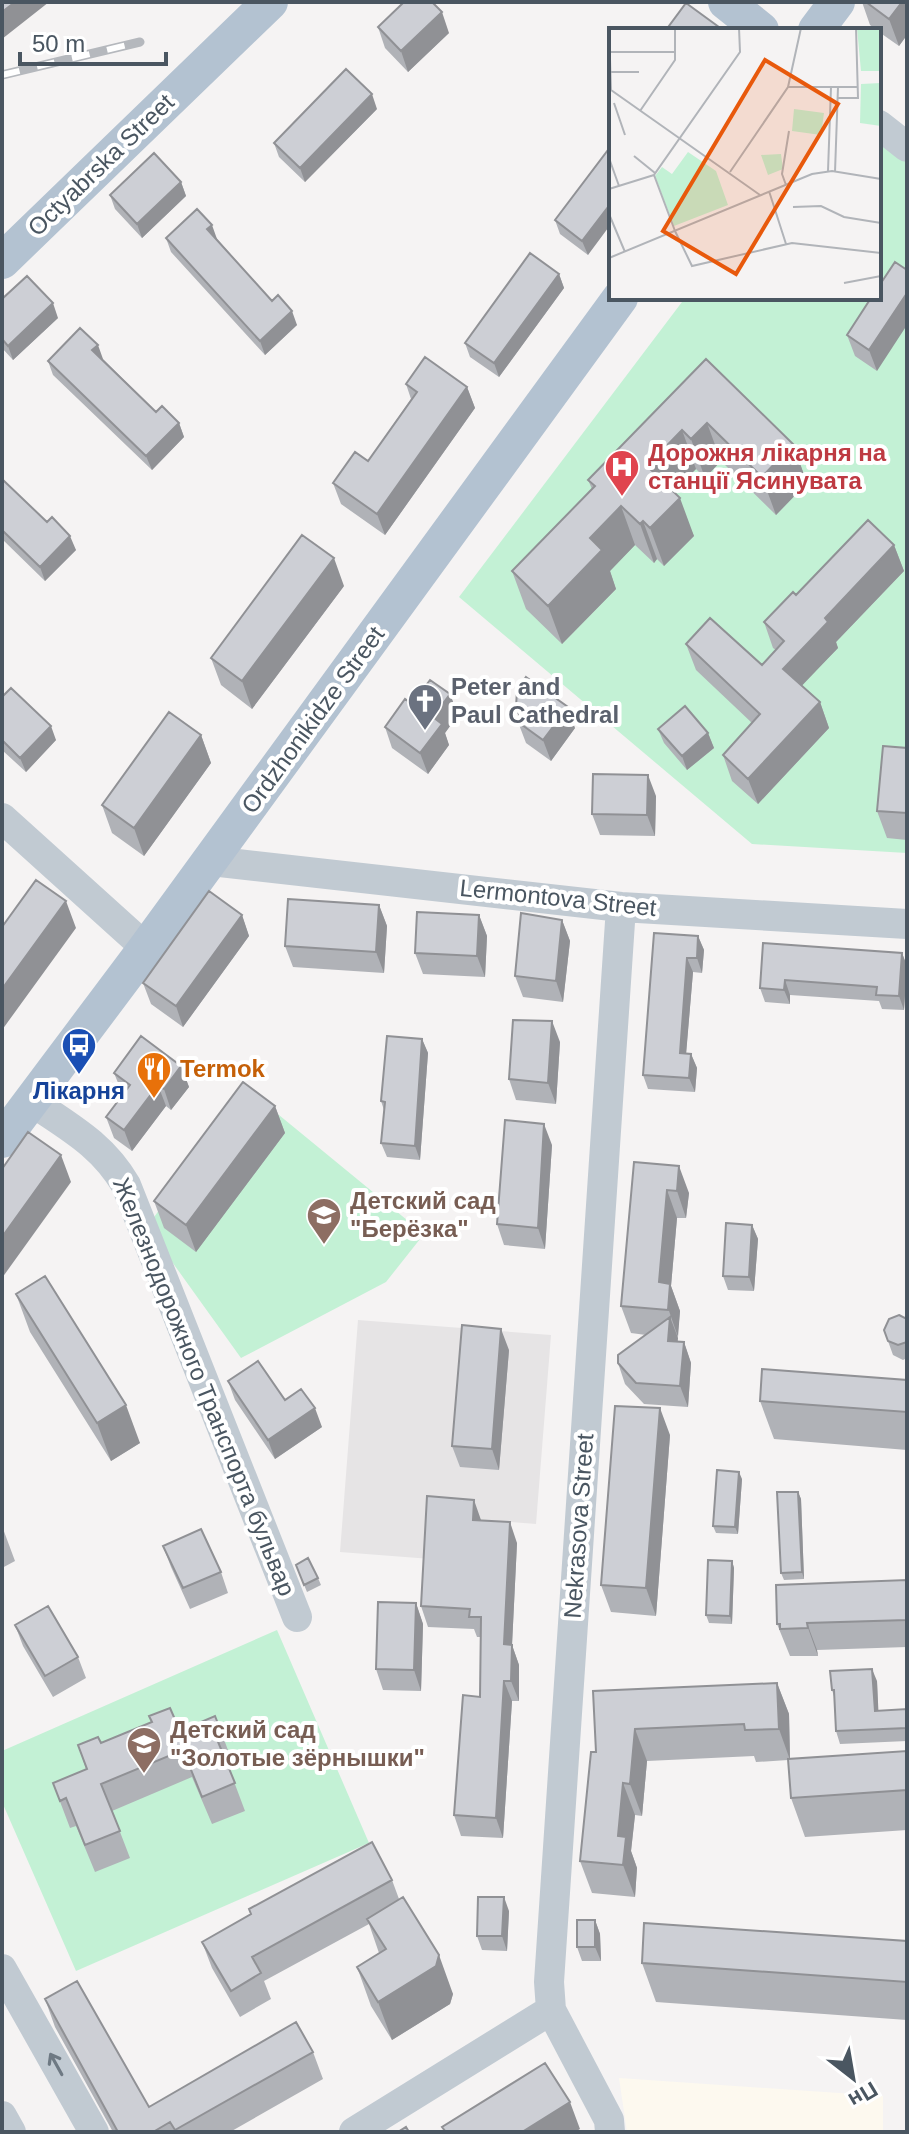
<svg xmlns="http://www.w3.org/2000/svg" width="909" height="2134" font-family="Arial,sans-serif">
<rect width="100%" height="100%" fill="#f5f3f3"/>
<path fill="#fdf9ef" d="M619,2078L883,2096V2132H627Z"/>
<path fill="#e6e4e5" d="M358,1320L551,1335L536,1524L435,1516L431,1559L340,1552Z"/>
<path fill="#c3f1d5" d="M879,140L907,162V853L752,844L459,597L685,298H879Z
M246,1088L424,1234L386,1282L241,1358L147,1227Z
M277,1630L369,1843L76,1971L2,1802V1751Z"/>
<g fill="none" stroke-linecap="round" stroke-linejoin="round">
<path stroke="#c1cad2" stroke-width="30" d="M879,125L907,147
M2,818L146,948
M211,861L621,907L907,924
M31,1101C69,1127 102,1144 126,1185L297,1617
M2,1969L94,2132
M2,2116L11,2132
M354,2132L551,2010
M610,2132L609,2120L551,2010L549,1982L621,907"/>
<path stroke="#b3c2d1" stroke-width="36" d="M726,2L761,30
M816,30L837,2
M2,261L270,2
M2,1140L146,948L620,298"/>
<g stroke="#b5b8bd" stroke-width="9">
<path id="rail" d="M2,75L140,42"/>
</g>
<use href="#rail" stroke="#fff" stroke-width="6" stroke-dasharray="18" stroke-linecap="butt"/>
</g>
<path fill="#b0b2b7" d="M862,2H907V35L899,46L879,32V30H877L870,25Z
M378,27L449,33L408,72L385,48Z
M377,109L305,182L279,157L274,143Z
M611,146L588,255L560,234L555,220Z
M181,182L186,196L142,238L115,209L110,195Z
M166,238L217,239L272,301L297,325L265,355L171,252Z
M559,274L564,288L499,377L470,357L465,343Z
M871,298L877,371L855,356L847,335Z
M2,299L58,318L13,360L2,348Z
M103,359L156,412L179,423L184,437L152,470L53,375L48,361Z
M706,359L793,444L807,483L776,515L721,461L705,478L696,469L673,491L694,536L664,566L657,559L654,563L635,545L610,571L616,589L562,644L526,609L512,571L592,489L588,480Z
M406,384L467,387L475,408L385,535L341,504L333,483L368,461L411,399Z
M2,479L76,550L45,581L2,539Z
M894,545L904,571L836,642L838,648L801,685L820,702L829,728L758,804L732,781L723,755L752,723L696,670L686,644L762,665L776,650L773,648L764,622L796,595Z
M344,586L252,709L221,685L211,658Z
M450,694L458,715L445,733L449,745L428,774L392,748L385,727L412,704Z
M2,697L56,740L26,772L2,750Z
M518,722L575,728L551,761L526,743Z
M658,729L708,733L714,748L687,770L664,743Z
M201,735L211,763L144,856L112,833L102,805Z
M907,748V840L887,838L877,811Z
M656,796L655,836L600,835L592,814Z
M379,905L387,926L384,973L293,967L285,946Z
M242,915L249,936L183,1027L151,1004L143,983Z
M479,915L487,936L485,977L423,974L415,953Z
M562,920L570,941L563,1002L523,997L515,976Z
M654,933L698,936L704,950L702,973L693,972L686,1053L691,1054L697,1068L695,1092L648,1089L643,1075Z
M763,943L902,953L907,966L904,1010L882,1009L879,1001L790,995V1004L765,1002L760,988Z
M422,1039L428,1053L420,1160L387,1157L381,1143L384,1110L381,1101Z
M560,1042L556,1104L516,1100L509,1079Z
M181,1066L189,1087L171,1110L166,1106L132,1151L114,1138L106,1117L123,1095L114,1073Z
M275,1106L285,1133L196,1252L164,1228L154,1201Z
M552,1145L545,1249L504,1245L497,1224Z
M634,1162L689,1193L686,1218H677L671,1286L680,1311L677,1341L684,1342L691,1363L688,1407L644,1404L625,1384L618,1363L646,1335L631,1333L621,1306Z
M752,1225L758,1239L754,1291L728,1290L723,1276Z
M16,1294L140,1443L111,1461L30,1332Z
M907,1319V1358L903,1360L893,1355L884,1330Z
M509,1350L499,1470L460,1467L452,1446Z
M907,1380V1450L774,1439L760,1401Z
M228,1381L285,1400L322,1427L275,1459L235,1400Z
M670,1435L656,1616L611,1612L601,1585Z
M742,1479L738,1534L716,1533L713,1526Z
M798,1492L801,1499L804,1579L784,1580L781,1573Z
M481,1521L517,1543L512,1645L519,1665V1701H512L503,1838L461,1836L454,1815L480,1697L481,1637H477L474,1629L428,1627L421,1606Z
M2,1526L15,1561L2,1568Z
M163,1546L221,1572L228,1593L190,1609L171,1567Z
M732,1561L734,1568L732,1624L709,1623L706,1615Z
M296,1565L318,1578L321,1585L307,1592Z
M907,1580V1647L817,1650L818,1656H790L777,1624Z
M416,1603L423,1624L421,1691L383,1690L376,1669Z
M15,1625L78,1657L86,1678L53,1697L23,1646Z
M877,1681L878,1711L907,1709V1741L840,1744L836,1731L835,1699L832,1690Z
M777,1683L789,1714L790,1759L907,1751V1830L805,1837L791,1798L788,1760L756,1762L754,1756L647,1761L642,1816L635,1815L631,1851L637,1868L635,1897L592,1893L580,1861L596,1752L593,1691Z
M180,1731L222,1734L232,1761L227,1763L245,1811L212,1824L192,1777L112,1811L130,1858L95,1872L76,1826L70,1828L53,1783L86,1769L78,1745L101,1743Z
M392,1880L399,1899L453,1994L450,2004L392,2040L371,2006L357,1967L379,1953L369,1924L264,1981L271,1999L240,2017L212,1968L202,1942L251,1914L249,1909Z
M509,1911L507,1951L482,1950L477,1936Z
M595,1920L600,1934L601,1961H582L577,1947Z
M907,1941V2020L656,2002L642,1963Z
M45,1999L149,2107L313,2052L323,2079L230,2132H113L55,2027Z"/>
<path fill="#909195" d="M15,2H49L2,39V12Z
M902,2H907V35L899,46L889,19Z
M442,12L449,33L408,72L401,51Z
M372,94L377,109L305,182L300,168Z
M181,182L186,196L142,238L137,224Z
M611,203V224L588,255L582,241Z
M212,225L217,239L212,243L207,229Z
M559,274L564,288L499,377L494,363Z
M907,293V325L877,371L869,350Z
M53,303L58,318L13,360L8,346Z
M292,311L297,325L265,355L260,341Z
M98,345L103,359L97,364L92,350Z
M467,387L475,408L385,535L377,514Z
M179,423L184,437L152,470L146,456Z
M707,423L721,461L705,478L691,439Z
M682,430L696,469L661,504L647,466Z
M793,444L807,483L776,515L762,477Z
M680,498L694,536L664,566L650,528Z
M621,506L635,545L610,571L616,589L562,644L548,606L590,538Z
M643,521L657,559L654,563L640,524Z
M70,536L76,550L45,581L40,567Z
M894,545L904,571L836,642L838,648L793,695L783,669L825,618Z
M334,558L344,586L252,709L242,681Z
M450,694L458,715L445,733L449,745L428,774L420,753L433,717Z
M820,702L829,728L758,804L748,779Z
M568,707L575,728L551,761L543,740Z
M51,726L56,740L26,772L20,758Z
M708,733L714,748L687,770L682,756Z
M201,735L211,763L144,856L134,828Z
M648,775L656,796L655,836L647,815Z
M66,901L76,928L2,1030V989Z
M379,905L387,926L384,973L376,952Z
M242,915L249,936L183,1027L176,1006Z
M479,915L487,936L485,977L477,956Z
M562,920L570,941L563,1002L556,981Z
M698,936L704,950L702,973L697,958Z
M902,953L907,966L904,1010L899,996Z
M687,958L693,972L685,1067L680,1053Z
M785,980L790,995V1004L784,990Z
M552,1021L560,1042L556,1104L548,1083Z
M422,1039L428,1053L420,1160L415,1146Z
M691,1054L697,1068L695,1092L689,1078Z
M181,1066L189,1087L171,1110L164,1089Z
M158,1085L166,1106L132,1151L124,1130Z
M275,1106L285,1133L196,1252L186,1225Z
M544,1124L552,1145L545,1249L538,1228Z
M61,1155L71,1182L2,1278V1237Z
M679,1166L689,1193L686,1218L677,1191Z
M667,1190L677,1218L671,1286L680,1311L678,1337L659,1282Z
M752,1225L758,1239L754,1291L749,1277Z
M670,1317L678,1338L676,1362L668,1341Z
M501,1329L509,1350L499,1470L492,1449Z
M684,1342L691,1363L688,1407L680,1386Z
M126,1405L140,1443L111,1461L97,1423Z
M315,1408L322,1427L275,1459L268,1440Z
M660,1408L670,1435L656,1616L646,1588Z
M739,1472L742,1479L738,1534L735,1527Z
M798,1492L801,1499L804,1579L802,1572Z
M474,1500L481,1520L480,1541L473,1520Z
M510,1522L517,1543L512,1645L519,1665V1701L511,1681L504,1644Z
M732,1561L734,1568L732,1624L730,1616Z
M416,1603L423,1624L421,1691L414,1670Z
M807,1623L817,1650L818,1656L808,1628Z
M872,1669L877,1681L879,1723L875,1711Z
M504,1681L512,1701L503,1838L496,1818Z
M777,1683L789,1714L790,1760L779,1729Z
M635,1729L647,1761L642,1816L630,1784Z
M623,1783L635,1815L631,1851L637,1868L635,1897L623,1865L618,1836Z
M504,1897L509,1911L507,1951L502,1936Z
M595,1920L600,1934L601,1961L595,1947Z
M439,1955L453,1994L450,2004L392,2040L378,2002Z
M570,2102L580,2129L575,2132H522Z"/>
<path fill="#cdcfd5" stroke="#909195" stroke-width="2" d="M2,2H15L2,12Z
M404,2H432L442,12L401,51L378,27Z
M866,2H902L889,19Z
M686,3L723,30H666Z
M346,69L372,94L300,168L274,143Z
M611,146V203L582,241L555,220Z
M154,153L181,182L137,224L110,195Z
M197,209L212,225L207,229L272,301L278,295L292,311L260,341L166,238Z
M530,253L559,274L494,363L465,343Z
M895,262L907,270V293L869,350L847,335L871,298H879V286Z
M27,276L53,303L8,346L2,339V299Z
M80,328L98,345L92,350L156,412L162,406L179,423L146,456L48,361Z
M425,357L467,387L377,514L333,483L355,452L368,461L417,392L406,384Z
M706,359L793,444L762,477L707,423L691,439L682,430L647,466L680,498L650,528L643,521L640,524L621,506L590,538L602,550L548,606L512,571L595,486L588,480Z
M2,479L47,522L52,517L70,536L40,567L2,530Z
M868,520L894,545L825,618L828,622L783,669L820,702L748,779L723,755L760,714L686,644L710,618L762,665L784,641L764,622L793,592L796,595Z
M302,535L334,558L242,681L211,658Z
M526,677L568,707L543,740L518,722L521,719L516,707L517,690Z
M430,680L450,694L433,717L442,724L420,753L385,727L405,699L412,704Z
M11,688L51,726L20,758L2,740V697Z
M685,706L708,733L682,756L658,729Z
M169,712L201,735L134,828L102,805Z
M883,746L907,748V813L877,811Z
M593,774L648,775L647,815L592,814Z
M36,880L66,901L2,989V927Z
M209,891L242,915L176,1006L143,983Z
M288,899L379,905L376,952L285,946Z
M417,912L479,915L477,956L415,953Z
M521,913L562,920L556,981L515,976Z
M654,933L698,936L697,958H687L680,1053L691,1054L689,1078L643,1075Z
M763,943L902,953L899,996L876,995L877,987L785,980L784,990L760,988Z
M513,1020L552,1021L548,1083L509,1079Z
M141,1036L181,1066L164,1089L158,1085L124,1130L106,1117L130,1085L114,1073Z
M387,1036L422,1039L415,1146L381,1143L385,1102L381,1101Z
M243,1082L275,1106L186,1225L154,1201Z
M505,1120L544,1124L538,1228L497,1224Z
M28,1132L61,1155L2,1237V1169Z
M634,1162L679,1166L677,1191L667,1190L659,1282L670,1284L668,1310L621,1306Z
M726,1223L752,1225L749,1277L723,1276Z
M45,1276L126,1405L97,1423L16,1294Z
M899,1315L907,1319V1342L898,1345L888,1341L884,1330L889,1319Z
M670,1317L668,1341L684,1342L680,1386L636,1383L618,1363V1355Z
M462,1325L501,1329L492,1449L452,1446Z
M258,1361L285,1400L301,1389L315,1408L268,1440L228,1381Z
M762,1369L907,1380V1412L760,1401Z
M615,1406L660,1408L646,1588L601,1585Z
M717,1470L739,1472L735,1527L713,1526Z
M777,1492H798L802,1572L781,1573Z
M427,1496L474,1500L473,1520L510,1522L504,1644L512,1645L511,1681H504L496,1818L454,1815L463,1695L480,1697L481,1617H469L470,1609L421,1606Z
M201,1529L221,1572L183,1588L163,1546Z
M308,1558L318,1578L304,1585L296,1565Z
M708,1560L732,1561L730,1616L706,1615Z
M907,1580V1620L807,1623L808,1628L780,1629V1624H777L776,1585Z
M378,1602L416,1603L414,1670L376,1669Z
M48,1606L78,1657L45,1676L15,1625Z
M872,1669L875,1711L907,1709V1728L836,1731L834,1690H832L830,1671Z
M777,1683L779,1729L745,1730L744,1724L635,1729L630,1784L623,1783L618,1836L626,1837L623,1865L580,1861L591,1752H596L593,1691Z
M170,1708L180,1731L215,1716L222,1734L216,1737L235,1783L202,1797L183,1750L101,1784L120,1831L85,1845L66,1798L60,1801L53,1783L87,1769L78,1745L98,1737L101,1743L152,1722L149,1716Z
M907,1751V1790L791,1798L788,1759Z
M372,1842L392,1880L252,1957L261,1973L231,1991L202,1942L251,1914L249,1909Z
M403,1897L439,1955L436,1966L378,2002L357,1967L386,1949L367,1919Z
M478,1897H504L502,1936H477Z
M577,1920H595V1947H577Z
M644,1923L907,1941V1982L642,1963Z
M77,1981L149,2107L296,2022L313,2052L175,2130L170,2122L153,2132H118L45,1999Z
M545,2063L570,2102L522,2132H446L442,2127Z
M406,2127L409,2132H398Z"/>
<defs><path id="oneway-shaft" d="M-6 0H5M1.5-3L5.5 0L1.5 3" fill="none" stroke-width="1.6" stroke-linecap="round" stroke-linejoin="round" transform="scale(2)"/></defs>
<use stroke="#6e7983" href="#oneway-shaft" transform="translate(56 2064) rotate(-119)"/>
<defs>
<g id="hospital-pin" transform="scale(1.8)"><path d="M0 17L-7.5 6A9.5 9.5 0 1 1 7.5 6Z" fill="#e0444e" stroke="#fff"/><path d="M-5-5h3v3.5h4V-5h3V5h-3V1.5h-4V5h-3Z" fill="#fff"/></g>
<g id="church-pin" transform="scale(1.8)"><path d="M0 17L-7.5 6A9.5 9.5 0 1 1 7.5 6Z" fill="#6b7280" stroke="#fff"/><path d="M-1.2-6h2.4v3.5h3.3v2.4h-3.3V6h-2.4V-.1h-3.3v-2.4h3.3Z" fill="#fff"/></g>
<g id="bus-pin" transform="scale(1.8)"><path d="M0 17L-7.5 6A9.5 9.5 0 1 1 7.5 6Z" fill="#1a4fb4" stroke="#fff"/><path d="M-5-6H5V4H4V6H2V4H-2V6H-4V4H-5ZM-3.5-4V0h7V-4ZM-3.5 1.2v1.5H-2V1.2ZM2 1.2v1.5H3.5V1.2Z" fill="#fff"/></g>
<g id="restaurant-pin" transform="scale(1.8)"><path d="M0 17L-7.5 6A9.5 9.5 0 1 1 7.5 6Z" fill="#e8710a" stroke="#fff"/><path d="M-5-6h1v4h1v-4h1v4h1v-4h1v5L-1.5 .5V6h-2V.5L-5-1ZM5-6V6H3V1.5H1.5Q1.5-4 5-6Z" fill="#fff"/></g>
<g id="school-pin" transform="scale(1.8)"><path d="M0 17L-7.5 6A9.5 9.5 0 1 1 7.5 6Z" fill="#8d6e63" stroke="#fff"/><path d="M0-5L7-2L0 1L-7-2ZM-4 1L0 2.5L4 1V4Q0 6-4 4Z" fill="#fff"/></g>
</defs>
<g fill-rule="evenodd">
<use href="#hospital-pin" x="622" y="467"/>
<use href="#church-pin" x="425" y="701"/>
<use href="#bus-pin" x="79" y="1045"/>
<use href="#restaurant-pin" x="154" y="1069"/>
<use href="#school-pin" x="324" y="1215"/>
<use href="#school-pin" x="144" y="1744"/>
</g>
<g text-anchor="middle" stroke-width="8" stroke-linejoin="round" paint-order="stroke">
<g font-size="24" fill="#4a5661" stroke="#fff">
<text transform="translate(101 165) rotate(-44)" y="8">Octyabrska Street</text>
<text transform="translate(313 720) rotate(-54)" y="8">Ordzhonikidze Street</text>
<text transform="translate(558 898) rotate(6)" y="8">Lermontova Street</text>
<text transform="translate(204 1387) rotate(68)" y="8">Железнодорожного Транспорта бульвар</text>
<text transform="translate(579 1526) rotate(-86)" y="8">Nekrasova Street</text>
</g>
<g font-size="24" font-weight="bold" fill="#be3a42" stroke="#fff" text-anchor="start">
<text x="648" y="461">Дорожня лікарня на<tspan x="648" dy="28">станції Ясинувата</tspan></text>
</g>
<g font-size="24" font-weight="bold" fill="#5b616d" stroke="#fff" text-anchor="start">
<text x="451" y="695">Peter and<tspan x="451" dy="28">Paul Cathedral</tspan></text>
</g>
<g font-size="24" font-weight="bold" fill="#c56008" stroke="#fff" text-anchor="start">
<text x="180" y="1077">Termok</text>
</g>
<g font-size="24" font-weight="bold" fill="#164399" stroke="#fff">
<text x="79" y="1099">Лікарня</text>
</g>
<g font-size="24" font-weight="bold" fill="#785e54" stroke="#fff" text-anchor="start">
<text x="350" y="1209">Детский сад<tspan x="350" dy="28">"Берёзка"</tspan></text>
<text x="170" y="1738">Детский сад<tspan x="170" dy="28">"Золотые зёрнышки"</tspan></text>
</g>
</g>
<g transform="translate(609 28)">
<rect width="272" height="272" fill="#f5f3f3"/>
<path d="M248,0H272V43H252ZM272,55V98L251,95L252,56ZM185,81L215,85L212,107L183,103ZM79,124L107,143L119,177L65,198L46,148L53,139L63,146ZM172,126L174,141L159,147L152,127Z" fill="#c3f1d5"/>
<path fill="none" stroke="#b1b4b9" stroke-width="2" d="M0,0L2,62L151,167M0,1L103,0M0,24H66M1,44H30M179,59H248M228,70H249L247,0M5,75L16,107M31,83L66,32V0M25,128L46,145M0,130L10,158M219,143L222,59M121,144L179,59L192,0M226,144L229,59M177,157L173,146L180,103M0,161L45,147M160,163L177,216M184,179L212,178L235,189L272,195M0,186L16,224M66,203L45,147L131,24L130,0M66,203L83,238L183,215L272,225M0,230L203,146L223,143L272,151M235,255L272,248"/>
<path fill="#e8590c" fill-opacity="0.15" stroke="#e8590c" stroke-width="4" d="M156,32L229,76L127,246L54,203Z"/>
<rect width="272" height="272" fill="none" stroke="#4a5661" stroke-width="4"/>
</g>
<rect width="909" height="2134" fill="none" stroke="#4a5661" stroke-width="8"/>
<g transform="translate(853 2078) rotate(149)" stroke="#ffffff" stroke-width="6" paint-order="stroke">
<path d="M0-6L14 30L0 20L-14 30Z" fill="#4a5661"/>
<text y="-12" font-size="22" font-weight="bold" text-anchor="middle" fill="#4a5661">Пн</text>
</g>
<path d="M20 52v12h146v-12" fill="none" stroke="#4a5661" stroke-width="4"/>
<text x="32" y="52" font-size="24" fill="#4a5661" stroke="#ffffff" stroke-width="6" paint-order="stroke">50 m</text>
</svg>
